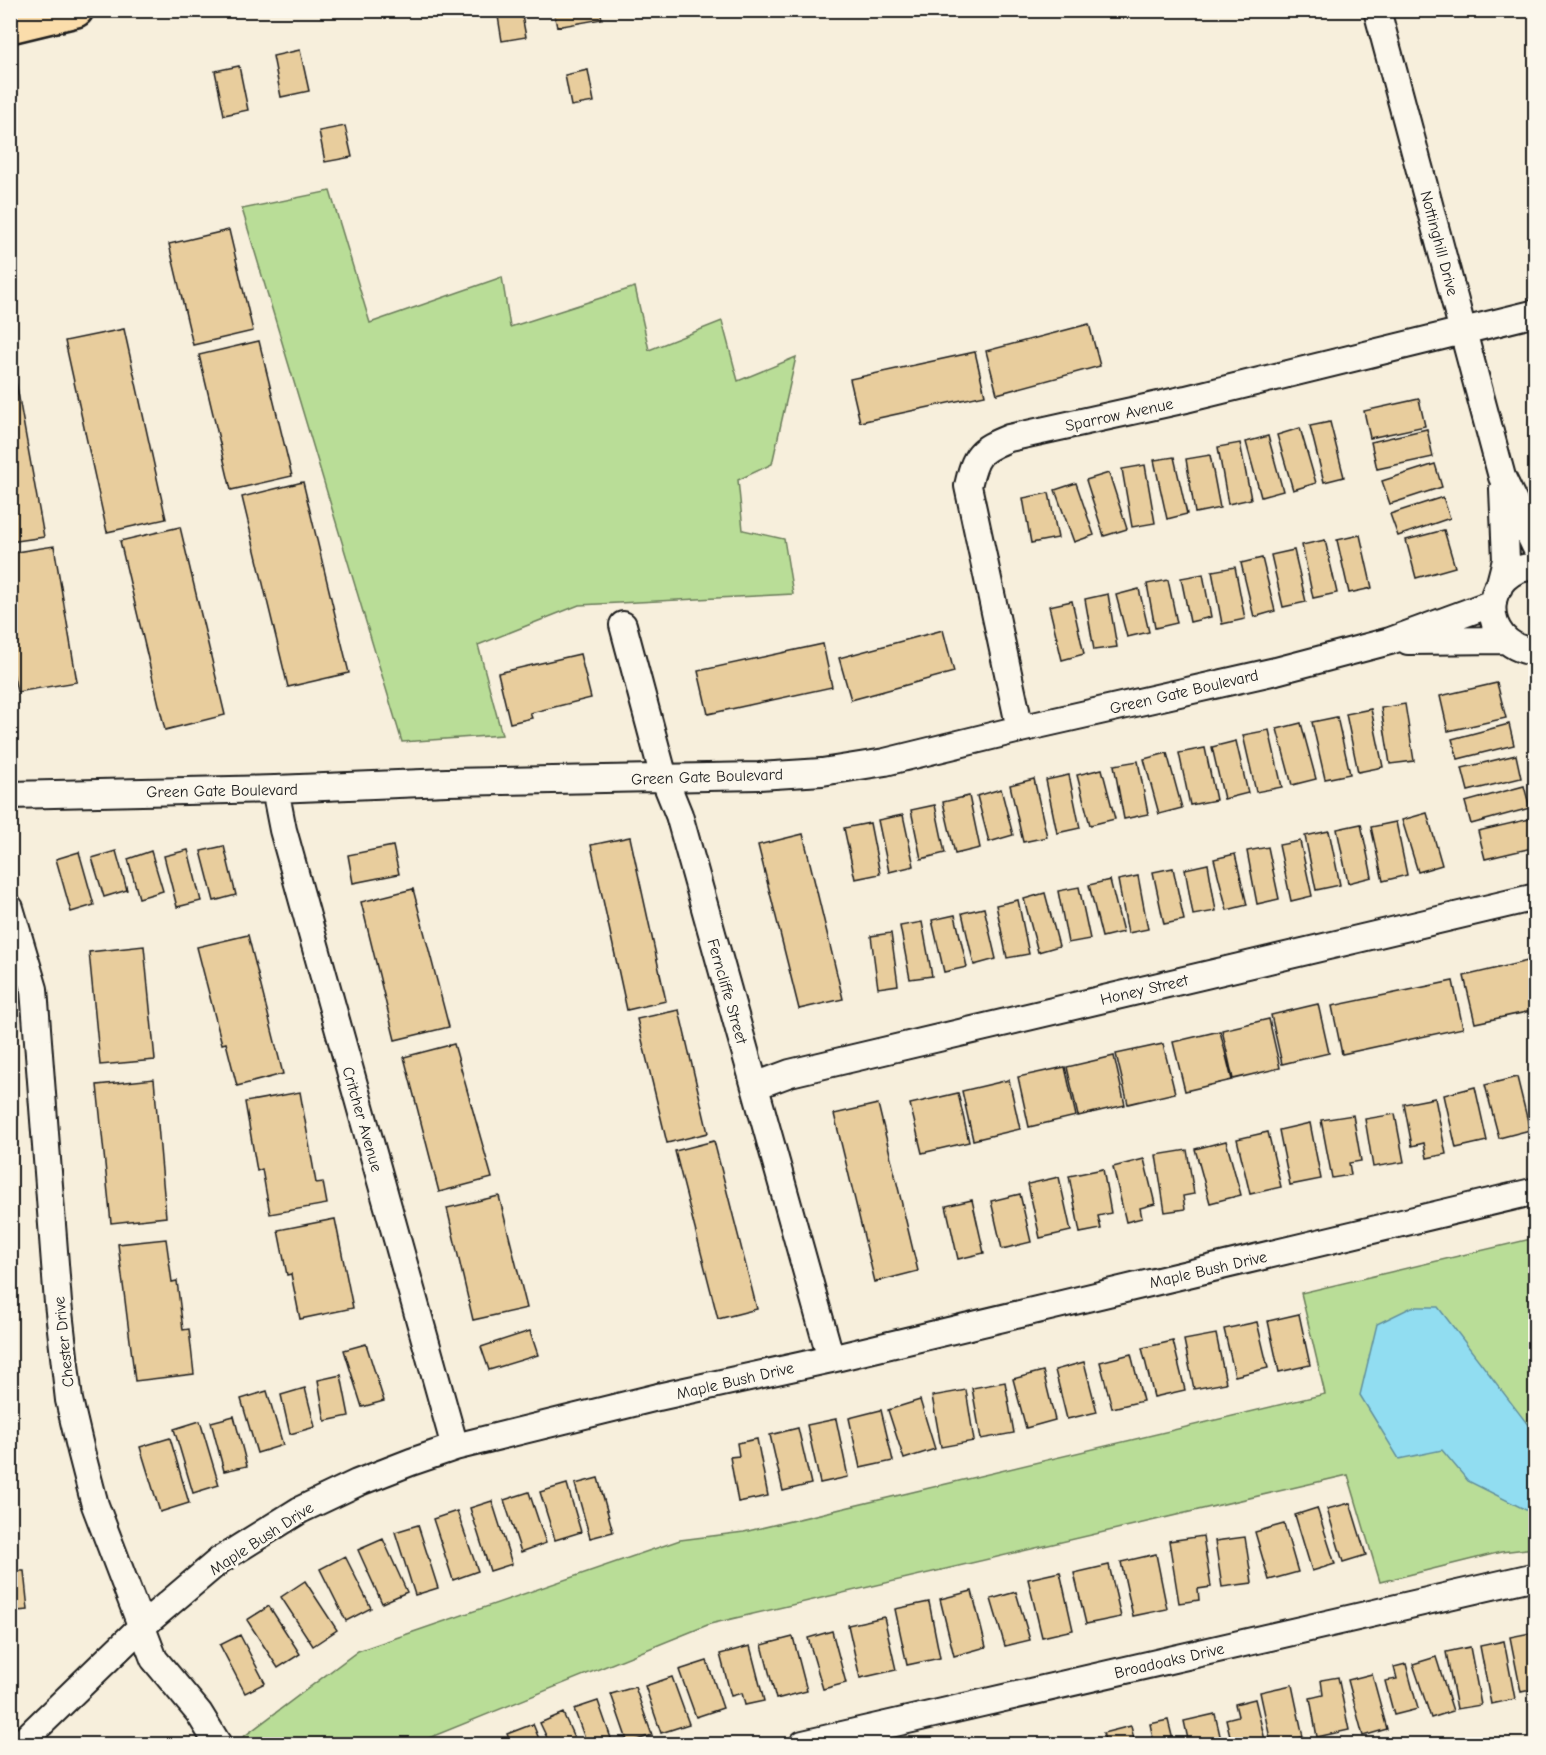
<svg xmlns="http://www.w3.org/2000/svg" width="1546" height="1755" font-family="'Comic Neue',sans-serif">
<rect width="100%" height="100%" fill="#f7efdc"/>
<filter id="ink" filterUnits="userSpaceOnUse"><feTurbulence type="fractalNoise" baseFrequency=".0167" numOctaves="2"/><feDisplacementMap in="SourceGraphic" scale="12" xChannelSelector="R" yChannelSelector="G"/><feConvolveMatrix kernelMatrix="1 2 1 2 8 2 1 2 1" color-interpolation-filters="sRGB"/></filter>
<g filter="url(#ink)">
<path fill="#b9dd97" stroke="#6a7c5a" stroke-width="1.5" d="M330,191L370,323L502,277L510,327L635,287L649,350L722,321L738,381L796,357L772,464L738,480L743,530L784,539L793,594L579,605L478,645L502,735L402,742L242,209Z
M1535,1238V1548L1501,1552L1380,1582L1348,1475L710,1624L414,1744H234L358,1651L680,1540L744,1532L1325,1394L1301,1293Z"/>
<path fill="#91ddf1" stroke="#62909c" stroke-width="1.5" d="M1412,1307H1438L1535,1434V1510H1526L1468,1481L1442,1450L1399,1459L1360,1395L1377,1324Z"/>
<path fill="#e8cd9d" stroke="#1c1c1c" stroke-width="1.5" d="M497,10H521L526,37L502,41Z
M553,10H600L602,19L557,27Z
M300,50L309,91L281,97L273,56Z
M239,66L248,110L224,115L215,71Z
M588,70L594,102L571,106L565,75Z
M345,126L352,157L325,162L319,131Z
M229,230L253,331L193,345L169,244Z
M1089,324L1100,366L997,394L986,351Z
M124,329L166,519L107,532L65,341Z
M259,341L292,476L231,490L199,355Z
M10,348L44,537L10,542Z
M975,352L985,395L860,422L850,379Z
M1419,399L1425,426L1370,438L1364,411Z
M1330,422L1344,477L1324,482L1310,426Z
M1300,428L1316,483L1293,490L1277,435Z
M1427,429L1433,457L1377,469L1371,442Z
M1268,436L1283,491L1261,497L1246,442Z
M1240,443L1251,499L1228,504L1218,447Z
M1210,455L1220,508L1195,513L1186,459Z
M1174,457L1187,514L1167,519L1154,460Z
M1435,464L1442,487L1390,504L1382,481Z
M1145,465L1155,523L1132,527L1122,469Z
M1109,473L1127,529L1104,536L1086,480Z
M303,482L349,673L288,687L242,497Z
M1076,483L1094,535L1074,542L1055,490Z
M1049,493L1058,538L1031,543L1023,498Z
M1443,497L1450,518L1398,536L1390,514Z
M180,527L225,715L165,730L120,541Z
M1444,530L1455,567L1416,578L1406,540Z
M1360,535L1372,588L1349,593L1337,540Z
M1325,540L1337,593L1313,598L1302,545Z
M54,546L77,682L17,692L10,657V553Z
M1294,550L1306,602L1283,607L1271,555Z
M1262,558L1275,611L1254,617L1241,563Z
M1235,567L1245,619L1222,624L1212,571Z
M1203,574L1211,617L1190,622L1181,578Z
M1168,580L1177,623L1155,628L1147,584Z
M1139,589L1149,632L1127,637L1116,595Z
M1108,594L1117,647L1094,650L1085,599Z
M1072,601L1084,654L1062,660L1049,606Z
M943,630L954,672L851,700L839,658Z
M823,644L832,687L708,714L698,671Z
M580,654L591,698L530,713L532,718L510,723L498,673Z
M1497,683L1506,718L1448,731L1440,696Z
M1405,704L1414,761L1390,764L1381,708Z
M1371,709L1383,767L1358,772L1346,714Z
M1337,717L1350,774L1325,779L1312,722Z
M1301,723L1316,779L1292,785L1277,729Z
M1509,724L1514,745L1458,759L1452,739Z
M1269,730L1282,787L1256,792L1243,735Z
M1236,741L1248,793L1224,799L1212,747Z
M1205,748L1216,800L1190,805L1179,753Z
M1167,753L1182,808L1159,814L1144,759Z
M1516,755L1521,778L1468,791L1462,768Z
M1138,761L1148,814L1124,819L1114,765Z
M1102,769L1115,819L1090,825L1077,775Z
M1069,775L1080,828L1057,833L1046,780Z
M1034,779L1047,837L1023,842L1010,785Z
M1524,786L1530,808L1471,824L1465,802Z
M1001,789L1013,835L989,842L977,796Z
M969,796L980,848L955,854L943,802Z
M935,805L945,853L921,859L911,810Z
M1427,813L1442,865L1418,872L1402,820Z
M903,815L914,866L889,872L878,820Z
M1534,818L1536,847L1485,859L1478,831Z
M1396,822L1407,875L1383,881L1371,827Z
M870,823L880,874L855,879L844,828Z
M1361,824L1372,877L1348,883L1337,829Z
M1329,831L1340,885L1316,890L1305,836Z
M803,834L843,999L799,1009L758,845Z
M630,837L666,1001L627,1010L591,845Z
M1300,841L1312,896L1291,901L1279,845Z
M224,846L236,895L214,901L201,851Z
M393,846L399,874L353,883L348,855Z
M1268,847L1279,899L1257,904L1247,851Z
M188,850L201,901L177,907L164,856Z
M116,851L127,890L104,897L92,858Z
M151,851L163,891L139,898L128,859Z
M79,852L94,905L71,912L56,859Z
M1235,854L1247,905L1227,910L1214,859Z
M1208,864L1216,911L1193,915L1185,869Z
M1173,868L1184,920L1164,924L1153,872Z
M1138,876L1148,929L1128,933L1118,880Z
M1110,880L1123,932L1102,937L1089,885Z
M1079,887L1090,939L1068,943L1058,891Z
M413,889L449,1027L395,1040L361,902Z
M1045,893L1059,946L1038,952L1024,899Z
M1018,900L1029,954L1007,958L996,905Z
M984,908L996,959L974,965L962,913Z
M955,915L967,967L944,972L932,920Z
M922,922L932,976L910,979L900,926Z
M891,933L898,985L878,988L871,936Z
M248,935L283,1074L237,1086L226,1043L222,1044L197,947Z
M144,946L155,1060L100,1065L89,952Z
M1536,959V1010L1475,1023L1464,976Z
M1453,981L1463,1028L1342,1054L1332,1006Z
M1318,1004L1329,1053L1282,1064L1271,1015Z
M679,1010L708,1133L667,1143L637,1019Z
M1269,1019L1280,1068L1233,1079L1222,1030Z
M1220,1031L1232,1080L1185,1091L1173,1042Z
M454,1044L492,1178L439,1192L404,1057Z
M1163,1044L1175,1093L1128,1104L1116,1054Z
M1114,1056L1125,1105L1078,1116L1067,1067Z
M1065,1067L1076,1116L1029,1127L1018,1077Z
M1517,1077L1530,1130L1499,1138L1485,1085Z
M1536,1078V1107L1531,1079Z
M154,1079L166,1217L111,1223L97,1085Z
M1009,1080L1020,1129L973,1140L962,1091Z
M1475,1087L1487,1141L1456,1148L1444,1095Z
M300,1092L316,1183L323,1182L327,1204L270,1214L262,1169L257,1171L245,1102Z
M958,1093L969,1142L922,1153L910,1104Z
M1435,1098L1446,1154L1427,1158L1424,1143L1412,1146L1404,1104Z
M878,1104L918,1271L875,1282L834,1114Z
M1395,1114L1404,1162L1373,1167L1365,1119Z
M1353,1115L1361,1161L1349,1163L1351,1175L1332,1178L1321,1120Z
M1310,1123L1321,1179L1290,1185L1279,1130Z
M1268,1132L1281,1187L1250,1194L1237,1139Z
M714,1141L757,1309L718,1319L675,1151Z
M1226,1141L1241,1195L1210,1203L1195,1149Z
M1187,1150L1194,1194L1183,1196L1185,1209L1165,1212L1156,1155Z
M1144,1159L1155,1204L1140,1208L1142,1218L1126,1222L1113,1167Z
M1103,1169L1111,1213L1098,1216L1101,1229L1080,1233L1069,1176Z
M1059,1177L1071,1231L1040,1238L1028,1184Z
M1020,1194L1031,1242L1002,1249L991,1201Z
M499,1196L527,1308L473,1320L447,1208Z
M972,1200L984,1253L958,1259L946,1206Z
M335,1219L353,1308L300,1319L291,1274L287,1275L278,1230Z
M166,1239L172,1282L177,1281L183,1330L189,1329L194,1374L135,1381L118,1244Z
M1299,1314L1310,1365L1279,1372L1268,1321Z
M1257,1322L1268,1368L1235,1376L1224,1329Z
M530,1331L538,1355L489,1370L481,1347Z
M1216,1334L1226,1383L1194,1389L1184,1340Z
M1173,1341L1185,1390L1154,1397L1142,1348Z
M366,1344L384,1401L362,1407L344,1350Z
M1131,1354L1143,1401L1112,1408L1100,1362Z
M1084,1362L1097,1412L1067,1419L1055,1370Z
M1043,1371L1055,1420L1026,1428L1013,1379Z
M341,1375L349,1416L325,1421L318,1380Z
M1005,1382L1014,1433L981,1439L972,1388Z
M305,1388L315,1427L290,1434L281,1395Z
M966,1390L974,1441L941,1447L932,1396Z
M267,1391L283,1445L257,1453L241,1399Z
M920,1400L935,1449L904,1459L888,1410Z
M881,1410L893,1461L860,1468L849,1418Z
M234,1416L247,1466L224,1471L211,1422Z
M836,1419L848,1477L820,1483L807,1425Z
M200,1421L219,1485L193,1493L174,1429Z
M798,1428L811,1484L783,1491L770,1435Z
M170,1438L189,1503L160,1512L140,1447Z
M757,1439L768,1496L738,1502L730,1457L739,1456L737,1443Z
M598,1478L613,1532L590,1538L575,1484Z
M567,1484L581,1532L555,1540L540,1492Z
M529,1492L546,1543L521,1552L504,1500Z
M492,1501L512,1564L490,1571L470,1508Z
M1350,1503L1366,1555L1343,1562L1327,1509Z
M1317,1508L1335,1564L1312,1571L1295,1515Z
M457,1511L478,1571L453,1580L433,1519Z
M1284,1524L1298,1572L1269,1580L1255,1532Z
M418,1525L438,1588L415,1595L395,1532Z
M1203,1536L1211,1587L1198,1589L1199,1600L1179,1603L1169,1541Z
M1245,1537L1252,1583L1222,1587L1215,1541Z
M383,1539L407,1592L382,1603L358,1550Z
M1156,1554L1167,1609L1133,1616L1121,1562Z
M345,1556L371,1608L346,1621L320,1569Z
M1109,1565L1121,1617L1086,1624L1074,1573Z
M13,1571H24L28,1610L17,1611Z
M1060,1572L1073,1630L1042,1637L1028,1579Z
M305,1581L337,1630L313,1646L281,1597Z
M972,1591L986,1647L954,1656L940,1599Z
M1016,1592L1030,1640L1005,1646L991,1599Z
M929,1602L940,1658L907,1665L895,1609Z
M269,1606L300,1654L278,1668L247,1620Z
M884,1617L896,1670L860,1678L848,1625Z
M832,1631L846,1683L823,1689L808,1638Z
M1536,1632V1689L1521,1692L1510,1637Z
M240,1635L265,1683L245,1693L220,1645Z
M793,1637L807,1691L776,1699L762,1645Z
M1504,1641L1515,1699L1491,1704L1480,1646Z
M750,1646L764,1701L745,1705L742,1693L731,1696L720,1654Z
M1470,1647L1481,1705L1457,1709L1446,1652Z
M1436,1657L1453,1711L1431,1718L1413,1664Z
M707,1661L723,1708L696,1717L679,1670Z
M1406,1664L1418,1709L1394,1715L1385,1681L1397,1679L1394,1667Z
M1372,1674L1387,1729L1363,1736L1348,1680Z
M672,1677L689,1724L661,1733L645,1686Z
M1338,1677L1349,1730L1317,1737L1310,1698L1323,1695L1321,1680Z
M1292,1685L1303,1737L1271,1743L1260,1692Z
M635,1687L652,1735L628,1743L611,1694Z
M1255,1699L1266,1744H1232L1226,1719L1238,1716L1235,1704Z
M598,1701L613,1744H587L574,1709Z
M563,1713L577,1744H550L540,1723Z
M1215,1714L1222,1744H1189L1184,1721Z
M1168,1720L1174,1744H1144L1143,1741L1153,1738L1150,1724Z
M533,1724L541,1744H511L507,1734Z
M1131,1726L1135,1744H1106L1103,1733Z
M1099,1740L1100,1744H1078Z"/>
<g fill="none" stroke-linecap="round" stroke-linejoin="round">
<g stroke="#1c1c1c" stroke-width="30">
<path id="minor" d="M1377,10L1502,477L1536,548
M1536,567C1482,565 1474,646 1536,652
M1499,587L1506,560L1503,489
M623,625L664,778L679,815L831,1359
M1408,641L1505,640
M1020,729L968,486C975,455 979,450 1009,438L1186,399L1536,313
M275,789L283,830L455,1447
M10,795L275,789L447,782L759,776L822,772L885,762L1020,729L1276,671L1390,641L1493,603
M10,908L34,989L58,1303L69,1400L81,1451L95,1505L154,1659L199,1713L218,1744
M755,1086L790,1073L1536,897
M20,1744L141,1627L220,1560L300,1510L357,1483L411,1462L455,1447L658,1397L831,1359L1536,1191
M803,1744L1536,1576"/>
</g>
<g stroke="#1c1c1c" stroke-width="38">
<path id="major" d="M10,26L76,10"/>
</g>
<use href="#minor" stroke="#fbf7ec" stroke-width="26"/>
<use href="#major" stroke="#fbddab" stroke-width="33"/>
</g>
</g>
<g text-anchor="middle" stroke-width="6" stroke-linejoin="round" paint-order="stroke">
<g font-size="16" fill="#1c1c1c" stroke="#fbf7ec">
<text transform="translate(1440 243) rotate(75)" y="6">Nottinghill Drive</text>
<text transform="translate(1119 414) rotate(-12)" y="6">Sparrow Avenue</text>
<text transform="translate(1184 691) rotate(-13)" y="6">Green Gate Boulevard</text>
<text transform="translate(707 776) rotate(-2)" y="6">Green Gate Boulevard</text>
<text transform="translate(222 790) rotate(-1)" y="6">Green Gate Boulevard</text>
<text transform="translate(1144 989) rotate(-13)" y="6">Honey Street</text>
<text transform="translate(728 991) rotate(74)" y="6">Ferncliffe Street</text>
<text transform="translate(363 1119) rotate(74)" y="6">Critcher Avenue</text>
<text transform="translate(1208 1269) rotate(-13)" y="6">Maple Bush Drive</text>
<text transform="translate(63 1342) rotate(-96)" y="6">Chester Drive</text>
<text transform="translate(735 1380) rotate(-13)" y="6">Maple Bush Drive</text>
<text transform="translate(261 1538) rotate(-33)" y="6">Maple Bush Drive</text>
<text transform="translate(1169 1660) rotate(-13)" y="6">Broadoaks Drive</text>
</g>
</g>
<rect width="1546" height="1755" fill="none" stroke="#fbf7ec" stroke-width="36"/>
<rect x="18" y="18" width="1510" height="1719" fill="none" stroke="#1c1c1c" stroke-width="2" filter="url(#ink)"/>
</svg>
